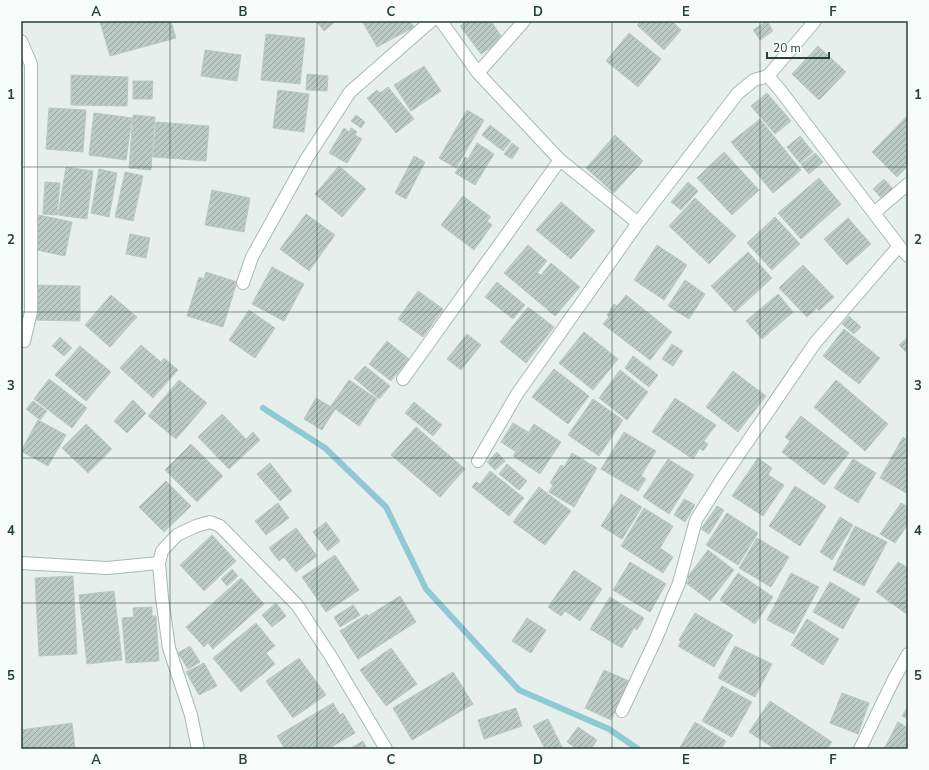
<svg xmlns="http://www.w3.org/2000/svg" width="929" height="770" font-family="'Nunito Sans',sans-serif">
<defs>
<pattern id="building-hatch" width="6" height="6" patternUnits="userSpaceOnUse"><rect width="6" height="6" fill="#bbcac4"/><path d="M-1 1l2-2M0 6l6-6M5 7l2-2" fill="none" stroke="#98a6a0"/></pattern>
</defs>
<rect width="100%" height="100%" fill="#e6efeb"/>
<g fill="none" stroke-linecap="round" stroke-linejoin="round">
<path stroke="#8ec9d4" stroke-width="6" d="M263,408L325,448L386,507L426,589L519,690L609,729L638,749"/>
</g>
<path fill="url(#building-hatch)" stroke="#b8c9c2" d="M105,21H171L176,38L110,56L100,22Z
M316,21H336L324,31Z
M362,21H410L414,27L377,47Z
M467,21H491L503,39L481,54L460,26Z
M641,21H672L681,30L664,50L637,25Z
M767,21L773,31L760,40L753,30Z
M629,33L661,59L638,87L606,61Z
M266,34L305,38L300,84L261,80Z
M818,46L846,72L819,100L792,74Z
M205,50L241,55L237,81L201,76Z
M424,66L441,91L411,111L394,85Z
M307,74L328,76L327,91L306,90Z
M71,75L128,77L127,106L71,105Z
M133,81H153L152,99H133Z
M388,87L414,119L396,133L367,98L377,90L380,93Z
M278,90L309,94L304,132L273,128Z
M767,93L791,121L775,134L751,106Z
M49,108L86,110L83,152L46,149Z
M467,110L484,120L456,168L439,158Z
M94,113L132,118L126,160L89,155Z
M133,115L155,117L151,170L129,168Z
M356,115L365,122L361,128L351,121Z
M908,115V166L897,177L872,152Z
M760,119L801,170L773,193L731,142Z
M156,122L209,126L206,161L153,157Z
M490,125L511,141L503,151L482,135Z
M344,128L349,132L351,128L357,132L355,135L362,139L347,163L329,153Z
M615,135L643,161L614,193L586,168Z
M800,136L813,152L800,163L787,147Z
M477,143L494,154L475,185L455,173L465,157L468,159Z
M512,143L519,148L512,159L504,154Z
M724,152L759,190L732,215L697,178Z
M815,153L823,162L809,174L801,164Z
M414,156L425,162L406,199L395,193Z
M339,166L366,189L342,217L315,194Z
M66,167L93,171L87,219L58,215Z
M99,169L117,173L109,217L91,213Z
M125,172L143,176L133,221L115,217Z
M819,178L841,204L801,239L778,213Z
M884,179L894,190L883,200L873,189Z
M45,182L60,183L57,215L43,214Z
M688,182L698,191L681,210L671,202Z
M212,190L250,198L244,232L205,225Z
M463,196L491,217L487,221L492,225L474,250L441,225Z
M695,198L736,236L709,264L669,226Z
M561,202L595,231L571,259L536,230Z
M306,214L335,235L309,271L280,249Z
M39,215L72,222L65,256L32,249Z
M775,217L800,244L772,270L747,243Z
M848,218L871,244L847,265L824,239Z
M130,234L150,238L146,258L126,254Z
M528,245L547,261L537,273L541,275L551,263L580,287L555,316L504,273Z
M657,245L687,265L664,300L634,280Z
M748,252L772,278L735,312L711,286Z
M803,265L834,297L819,311L817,308L807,317L779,288Z
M272,267L304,284L284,321L252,304Z
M206,272L237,282L223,327L187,316L199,277L204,279Z
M685,280L705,294L689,319L668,306Z
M497,282L525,305L513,319L485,297Z
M35,285L80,286V321L34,320Z
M418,291L443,309L423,337L398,319Z
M778,294L793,312L762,339L746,321Z
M111,295L137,317L110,347L85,325Z
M626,295L672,332L650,360L603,324L609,317L607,315L614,304L617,306Z
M528,307L554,327L526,363L500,342Z
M249,310L275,328L255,358L229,340Z
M849,316L861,327L854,334L842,324Z
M844,329L880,358L859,384L823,356Z
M584,332L618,359L593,390L559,363Z
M467,334L481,345L461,370L447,359Z
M60,337L72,348L64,356L52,346Z
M908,337V354L899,345Z
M387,341L409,359L391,381L369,364Z
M672,344L683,351L673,366L662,359Z
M141,345L161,362L164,358L178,370L153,398L120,368Z
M80,346L111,372L86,401L55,375Z
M633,356L658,375L649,387L625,368Z
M365,366L390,386L379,399L354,378Z
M554,369L589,396L568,424L532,397Z
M620,370L648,392L627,420L599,398Z
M733,371L766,396L738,432L706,407Z
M49,379L87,408L72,428L34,399Z
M179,380L207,403L176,439L148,416Z
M349,380L377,399L359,426L331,406Z
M836,380L888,424L865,451L814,407Z
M316,398L335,409L322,430L304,419Z
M675,398L716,425L704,441L708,444L703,451L700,448L693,459L652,432Z
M593,399L623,420L599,456L568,435Z
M133,400L146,413L127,433L114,421Z
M33,401L47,411L40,420L26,409Z
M414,402L442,425L433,436L405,413Z
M222,414L246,439L253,432L260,440L229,469L198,437Z
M801,416L849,453L824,485L782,452L790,441L785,437Z
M38,420L66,435L48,466L21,451Z
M513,423L528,432L515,451L501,442Z
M86,424L112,449L88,473L62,448Z
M534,424L561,442L540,474L513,456Z
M416,427L465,469L440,497L391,455Z
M624,432L656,451L641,476L646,479L638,491L601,469Z
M903,437L908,440V494L880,478Z
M191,444L223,476L197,502L165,470Z
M497,452L505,461L495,470L487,462Z
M572,453L597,468L574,507L549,492L553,485L550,483L561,465L564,467Z
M758,458L772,468L768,475L784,485L763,516L732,496Z
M668,459L694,475L669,514L643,497Z
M853,459L876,473L858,503L834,488Z
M270,463L292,491L280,501L257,474Z
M507,464L527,481L519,490L499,474Z
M490,471L524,498L509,516L472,487L476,482L480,484Z
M166,481L191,506L164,532L139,507Z
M795,486L826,506L800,546L769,526Z
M539,487L571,511L545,545L513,522Z
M621,494L642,507L622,539L601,526Z
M684,499L695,505L685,522L674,515Z
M278,503L289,518L266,535L255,521Z
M901,503L908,507V524L895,543L880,534Z
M717,506L724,510L709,534L701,529Z
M644,508L673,526L660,548L673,557L663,573L621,546Z
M727,513L758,533L738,565L706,545Z
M840,517L853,525L832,560L820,552Z
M326,522L340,541L328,551L313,532Z
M855,526L887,542L864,586L833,570Z
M296,528L317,556L296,572L284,557L279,561L269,548Z
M212,535L236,561L204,591L180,565Z
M757,538L789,557L771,587L739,568Z
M708,550L734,570L710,601L686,583L689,579L687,578Z
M335,555L359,590L326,612L302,577Z
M630,562L666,584L650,612L613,590Z
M898,562L908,568V615L876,592Z
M232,569L238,576L227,586L221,579Z
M574,570L602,589L580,621L565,611L561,616L548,607Z
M738,573L773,597L755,624L720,600Z
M791,573L819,587L794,634L767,620Z
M73,576L77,654L39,656L35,578Z
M241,578L264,604L213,649L208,643L204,647L186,627Z
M830,582L860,599L843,629L813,612Z
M114,591L122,660L87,664L79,595Z
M400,596L416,622L358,659L340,631L367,614L368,616Z
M610,597L644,618L637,630L634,628L622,648L590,629Z
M276,603L286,616L272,627L262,615Z
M353,605L360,615L340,627L334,617Z
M152,607V616H156L159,661L126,663L122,618L134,617L133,608Z
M695,613L733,635L714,667L678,646L681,642L679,640Z
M527,618L546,630L531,653L512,641Z
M807,619L839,639L823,665L791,645Z
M256,623L275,646L266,653L275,664L241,692L213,658Z
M190,646L200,662L188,669L178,653Z
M735,646L772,664L755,697L718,678Z
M391,648L417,684L386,706L360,670Z
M299,658L326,695L293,718L266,681Z
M204,663L217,686L199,695L186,672Z
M604,670L629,681L611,720L585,708Z
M453,672L473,704L412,740L393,708Z
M722,686L752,702L732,737L702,721Z
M842,693L869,703L858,734L830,723Z
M770,701L832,742L827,749H775L749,732Z
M333,703L340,715L343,713L355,733L328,749H285L277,736Z
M908,706V719L902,716Z
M516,708L522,726L484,739L478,720Z
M548,719L563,749H545L533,726Z
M695,722L726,741L721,749H679Z
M898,722L908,728V749H884Z
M72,723L75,749H21V730Z
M578,727L597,740L591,749H577L567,742Z
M363,741L367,749H349Z"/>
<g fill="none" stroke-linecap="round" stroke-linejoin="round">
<g stroke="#a8b8b2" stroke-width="14">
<path id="street" d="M441,21L478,73L560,160L638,223
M21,41L31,64V312L24,341H21
M478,73L524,21
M768,76L815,21
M874,213L908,184
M243,283L252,257L307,158L350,92L431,21
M403,379L560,160
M478,461L517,394L638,223L738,93L754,80L768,76L780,90L899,246L908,256
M21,563L107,568L159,563
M622,711L655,641L679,583L696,520L722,479L815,343L899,246
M198,749L191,715L169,648L162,598L159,563L162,551L177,535L196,526L210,522L220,526L297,605L330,655L386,749
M860,749L894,679L908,654"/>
</g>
<use href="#street" stroke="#fff" stroke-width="12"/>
</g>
<path fill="none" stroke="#24423a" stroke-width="1" stroke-opacity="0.55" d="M170,21V749M317,21V749M464,21V749M612,21V749M760,21V749M21,167H908M21,312H908M21,458H908M21,603H908"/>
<rect width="929" height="770" fill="none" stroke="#f7fbf9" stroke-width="44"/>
<path d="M767 52v6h62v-6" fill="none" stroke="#24423a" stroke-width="2"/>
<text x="773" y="52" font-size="12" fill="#24423a" stroke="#f7fbf9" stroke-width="3" paint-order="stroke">20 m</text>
<rect x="22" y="22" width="885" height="726" fill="none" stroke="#24423a" stroke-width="1.5"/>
<g font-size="13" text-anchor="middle" font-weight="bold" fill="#24423a">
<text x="96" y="16">A</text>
<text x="243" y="16">B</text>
<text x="391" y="16">C</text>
<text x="538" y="16">D</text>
<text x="686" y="16">E</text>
<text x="833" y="16">F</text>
<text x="11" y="99">1</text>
<text x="918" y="99">1</text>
<text x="11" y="244">2</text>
<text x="918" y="244">2</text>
<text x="11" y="390">3</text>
<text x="918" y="390">3</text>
<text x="11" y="535">4</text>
<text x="918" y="535">4</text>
<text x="11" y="680">5</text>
<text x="918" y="680">5</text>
<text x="96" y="764">A</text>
<text x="243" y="764">B</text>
<text x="391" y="764">C</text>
<text x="538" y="764">D</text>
<text x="686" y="764">E</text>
<text x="833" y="764">F</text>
</g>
</svg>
